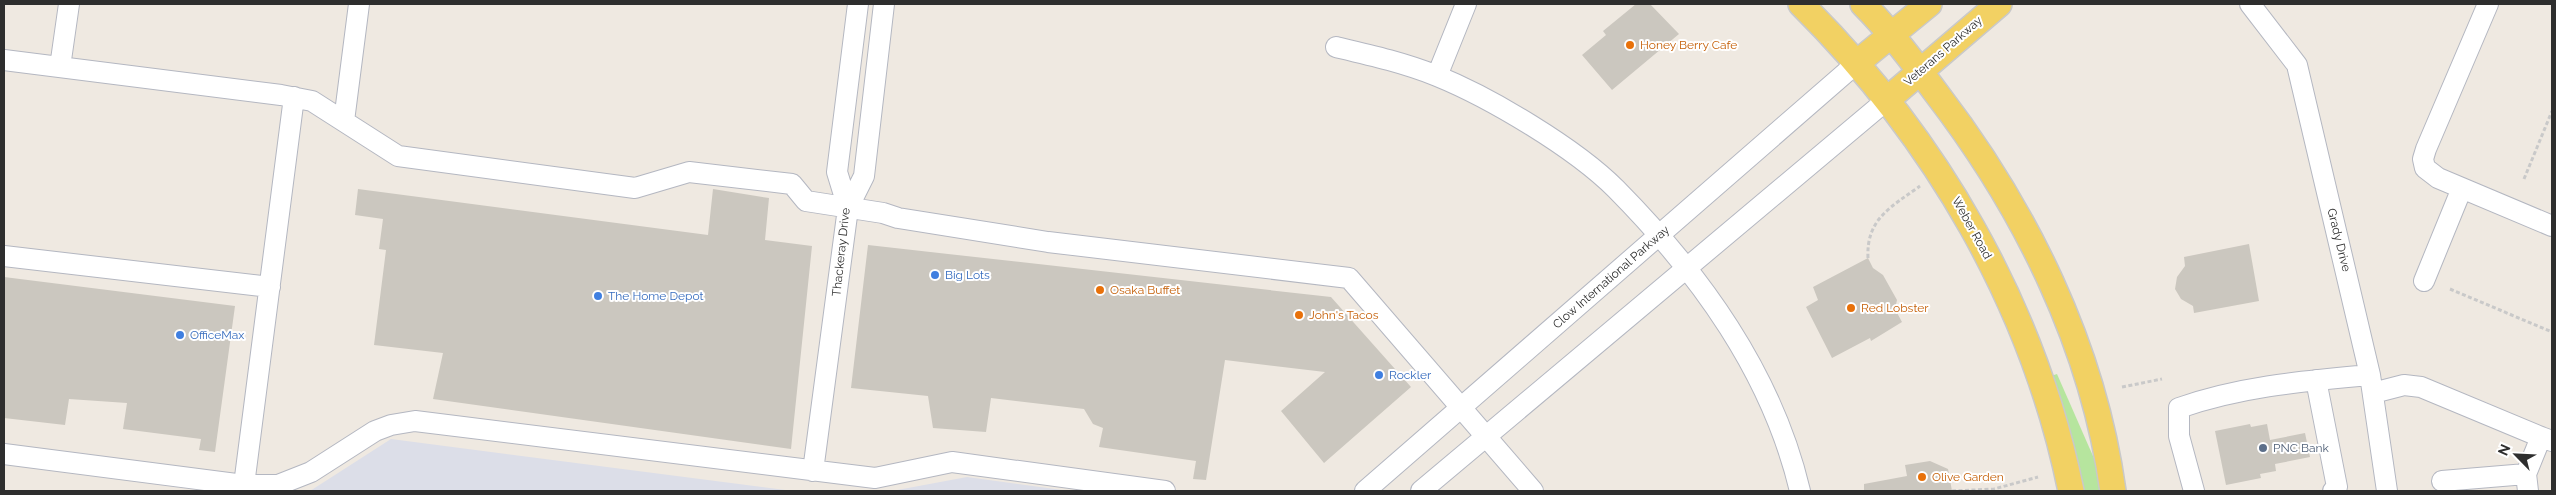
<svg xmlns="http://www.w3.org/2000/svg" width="2556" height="495" font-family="Raleway,sans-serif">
<rect width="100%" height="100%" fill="#efe9e1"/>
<path fill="#dcdee8" d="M391,439L793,491H310Z
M967,477L1070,491H892Z"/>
<path fill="#b6e59e" d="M2057,374L2100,472L2103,491H2082L2051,376Z"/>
<path fill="#cbc7bf" d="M1636,4H1650L1679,34L1612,90L1582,55L1606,35L1603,31Z
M358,189L708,235L713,189L769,198L765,240L812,246L791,449L433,399L443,353L374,345L386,250L379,249L383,219L355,215Z
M2249,244L2259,301L2194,313L2193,306L2181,299L2175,289L2177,277L2185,266L2184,257Z
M868,245L1331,297L1411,387L1324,463L1281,411L1325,372L1225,360L1206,480L1193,479L1196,461L1099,447L1103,428L1093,424L1084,409L991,398L986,432L933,428L928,396L851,388Z
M1868,258L1873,268L1883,275L1897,300L1895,309L1902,322L1871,341L1870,338L1832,358L1806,307L1818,300L1813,287Z
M4,277L235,306L215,452L199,450L201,439L123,429L127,403L69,399L65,425L4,418Z
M2250,424L2251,427L2267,424L2270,440L2305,433L2310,457L2275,464L2276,471L2260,474L2261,478L2226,485L2215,431Z
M1930,461L1948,469L1952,491H1864V484L1907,476L1905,465Z"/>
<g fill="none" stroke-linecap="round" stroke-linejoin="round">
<g stroke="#b4b7c1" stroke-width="22">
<path id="minor" d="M2250,4L2297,65L2370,375L2387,491
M2488,4L2426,149L2423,159L2425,168L2438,178L2552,226
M1336,47C1370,55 1405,63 1437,76C1491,98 1575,148 1616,189C1700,274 1772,373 1800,491
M4,60L281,95L312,101L398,156L635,188L689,172L792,184L806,201L883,213L898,218L1048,242L1349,278L1533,491
M60,67L69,4
M1437,76L1466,4
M344,121L359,4
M848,208L864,176L884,4
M4,256L270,287
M2424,281L2462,188
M2316,380L2337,487L2333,491
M2373,393L2404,385L2421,387L2541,437
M4,454L244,485H278L311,472L375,431L391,425L415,421L875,478L952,462L1165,491
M813,471L848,208L837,172L858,4
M2442,481L2526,474
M244,485L294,97
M1365,491L1858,62
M1421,491L1888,99
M2194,491L2179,436V408C2241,386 2306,381 2370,375
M2528,491L2526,474L2541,437L2552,441"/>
</g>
<g stroke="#c9c9c9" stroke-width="28">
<path id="major" d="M1801,4C1935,137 2033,304 2071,491
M1863,4C1890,31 1914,63 1937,94C2026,210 2093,346 2113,491
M1858,62L1929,4
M1888,99L1999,4"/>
</g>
<path stroke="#c9c9c9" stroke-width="3" stroke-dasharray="4 2.5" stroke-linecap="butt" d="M2524,179L2552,111
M1868,258C1866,219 1891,207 1920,186
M2450,289L2552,332
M2122,387L2162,379
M1952,491L1994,489L2038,477"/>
<use href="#minor" stroke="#fff" stroke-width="20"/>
<use href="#major" stroke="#f2d163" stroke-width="25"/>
</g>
<g fill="#e8710a" stroke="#fff" stroke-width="2">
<circle cx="1630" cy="45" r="5"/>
<circle cx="1100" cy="290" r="5"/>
<circle cx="1851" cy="308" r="5"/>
<circle cx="1299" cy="315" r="5"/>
<circle cx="1922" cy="477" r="5"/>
</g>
<g fill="#3f7fe0" stroke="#fff" stroke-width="2">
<circle cx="935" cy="275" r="5"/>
<circle cx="598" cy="296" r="5"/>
<circle cx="180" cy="335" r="5"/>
<circle cx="1379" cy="375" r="5"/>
</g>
<circle fill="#5c6f8a" stroke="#fff" stroke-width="2" cx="2263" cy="448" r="5"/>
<g text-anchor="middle" stroke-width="4" stroke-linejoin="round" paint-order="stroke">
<g font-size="12" fill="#c56008" stroke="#fff" text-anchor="start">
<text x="1640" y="49">Honey Berry Cafe</text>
<text x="1110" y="294">Osaka Buffet</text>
<text x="1861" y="312">Red Lobster</text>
<text x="1309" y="319">John's Tacos</text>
<text x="1932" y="481">Olive Garden</text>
</g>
<g font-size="12" fill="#2e2e2e" stroke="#fff">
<text transform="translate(1943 51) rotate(-41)" y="4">Veterans Parkway</text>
<text transform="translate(1972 228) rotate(61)" y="4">Weber Road</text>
<text transform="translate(2339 240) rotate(76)" y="4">Grady Drive</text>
<text transform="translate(841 252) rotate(-84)" y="4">Thackeray Drive</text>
<text transform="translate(1611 277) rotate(-41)" y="4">Clow International Parkway</text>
</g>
<g font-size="12" fill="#366cbe" stroke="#fff" text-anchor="start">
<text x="945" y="279">Big Lots</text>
<text x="608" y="300">The Home Depot</text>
<text x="190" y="339">OfficeMax</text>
<text x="1389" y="379">Rockler</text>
</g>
<g font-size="12" fill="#4e5e75" stroke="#fff" text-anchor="start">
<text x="2273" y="452">PNC Bank</text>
</g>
</g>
<rect width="2556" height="495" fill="none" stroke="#2e2e2e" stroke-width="10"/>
<g transform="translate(2516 455) rotate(294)" stroke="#ffffff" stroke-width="4" paint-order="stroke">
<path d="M0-4L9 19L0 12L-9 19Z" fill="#2e2e2e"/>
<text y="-8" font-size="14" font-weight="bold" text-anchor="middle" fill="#2e2e2e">N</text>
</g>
</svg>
